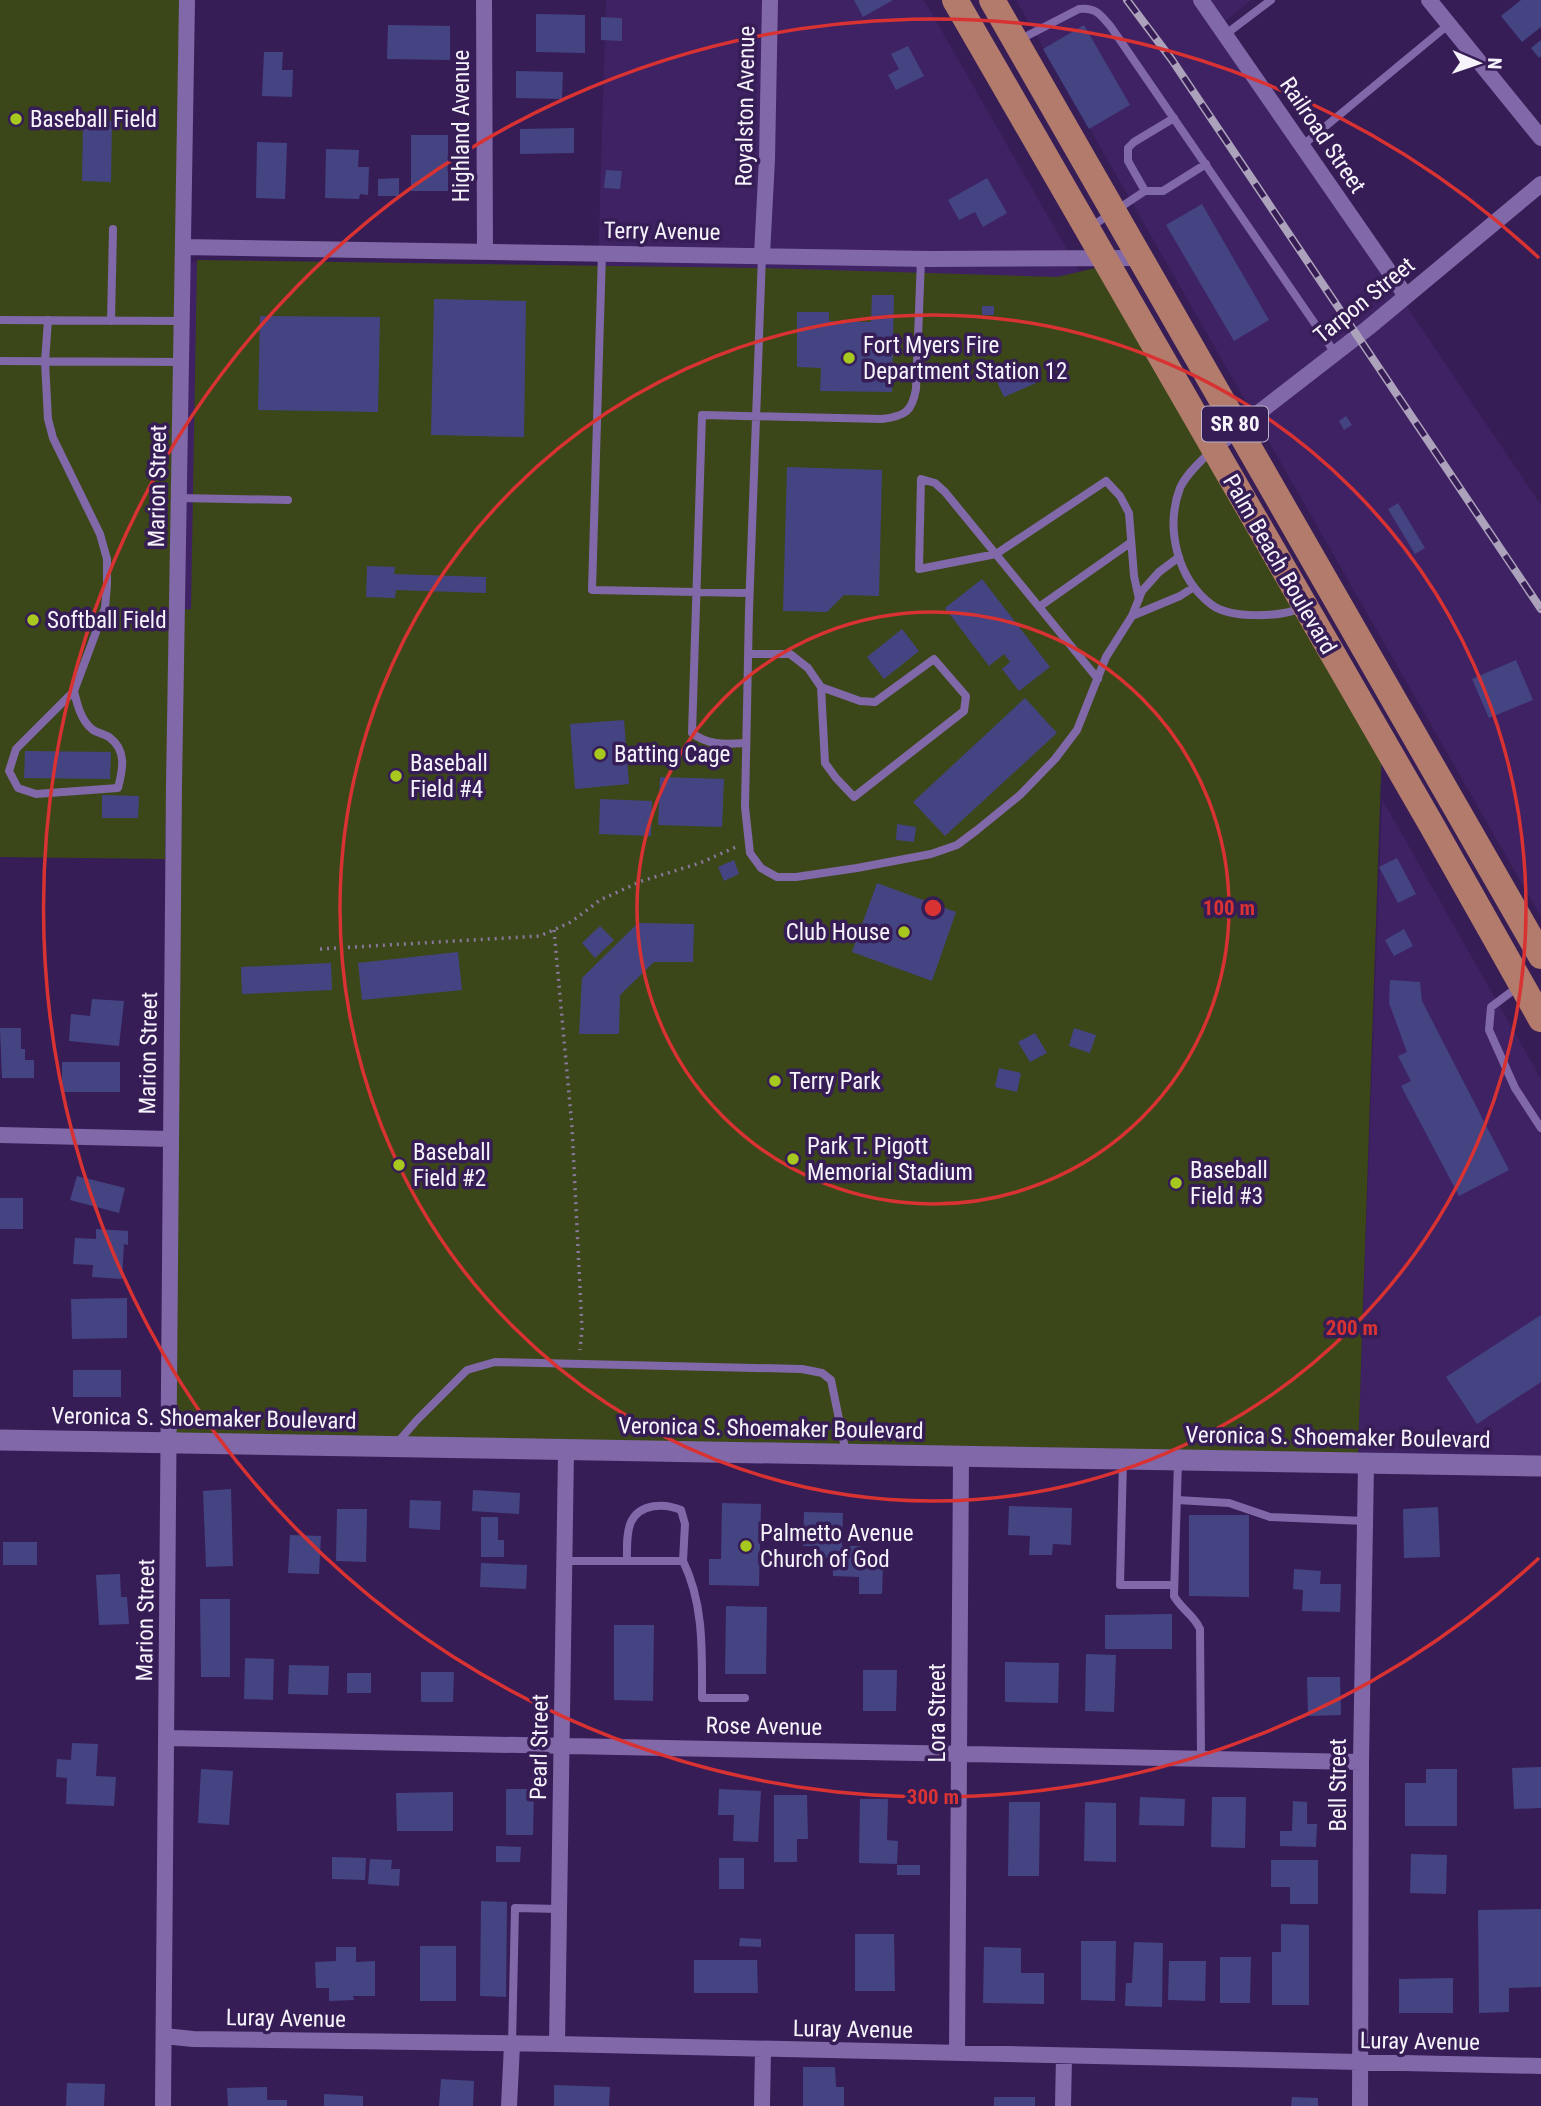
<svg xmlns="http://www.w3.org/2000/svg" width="1541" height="2106" font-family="'Roboto Condensed',sans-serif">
<rect width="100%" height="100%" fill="#371d56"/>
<path fill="#3f2263" d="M606,0H924L1131,361L654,623L180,610L186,262L598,266Z
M1016,0H1251L1215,30L1405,304L1541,505V917Z
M1382,799L1541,1079V1455L1358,1454Z"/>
<path fill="#3c4719" d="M0,0H181L165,859L0,857Z
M197,260L760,268L1057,277L1104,266L1382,745L1358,1454L170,1433L180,610L191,609Z"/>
<path fill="#444483" d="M854,0H893L863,17Z
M1521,0H1541V27L1522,42L1501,16Z
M536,14L585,15V53L536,52Z
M601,17L622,18V41L601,40Z
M388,25L450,26V60L387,59Z
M1084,25L1130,105L1089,129L1043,49Z
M1541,40V56L1539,58L1531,48Z
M908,46L924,76L896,90L888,75L899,69L891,54Z
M264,52H283L282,70H293L292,97L262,96Z
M516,71L563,72L562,99L516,98Z
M83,121H112L111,182L82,181Z
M574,128V153L520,154V129Z
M411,135H448V191H411Z
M257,142L287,143L285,199L256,198Z
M326,149L359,150L358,167H369L368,195L360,194L359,199L325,198Z
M606,170L622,171L620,189L604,188Z
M399,178V196H378V179Z
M987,178L1007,213L983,227L975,212L959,220L948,200Z
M1202,204L1269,320L1234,341L1166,225Z
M872,295H894L892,392L820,391L821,368L797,367V312H829V321L871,322Z
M434,299L526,301L524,437L431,435Z
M982,306H994V315H982Z
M260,316L380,317L378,412L258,410Z
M1027,363L1036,383L1004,397L995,378Z
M1346,416L1352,425L1344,430L1339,421Z
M787,467L882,470L879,596L844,595L827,612L783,611Z
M1398,503L1425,548L1415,554L1388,509Z
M367,566L395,567L394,574L486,577V593L396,590L395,598L366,597Z
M982,579L1050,667L1019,691L1002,669L1010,662L1004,654L989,666L945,608Z
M902,629L919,651L884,679L867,657Z
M1516,660L1533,700L1489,718L1472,679Z
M1025,698L1057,733L945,836L913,802Z
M624,720L629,784L575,789L570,724Z
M25,751L111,752L110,779L24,778Z
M660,777L724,779L722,827L658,825Z
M102,795L139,796L138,818H102Z
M600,799L652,801L651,836L599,834Z
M897,824L916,827L914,842L896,840Z
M1397,858L1416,894L1398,903L1379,867Z
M734,860L739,874L724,881L718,867Z
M877,883L956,912L932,981L852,952Z
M638,923L694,924L693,962H654L620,995L619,1034H579L582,978Z
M600,926L614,940L595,958L582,943Z
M1404,929L1413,946L1394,956L1385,940Z
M458,952L462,990L362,1000L358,963Z
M331,963L332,990L242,994L241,967Z
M1390,980L1420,982L1422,1001L1509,1170L1459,1196L1401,1086L1411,1081L1398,1056L1407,1052L1389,1003Z
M92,999L124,1001L119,1046L69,1041L71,1014L90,1016Z
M0,1028H21V1049H25V1060H34V1078H2Z
M1074,1028L1096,1035L1090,1053L1069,1046Z
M1035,1033L1047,1053L1030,1062L1018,1042Z
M62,1062H120V1092H62Z
M999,1068L1021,1073L1017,1092L995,1087Z
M77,1176L125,1188L119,1213L70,1200Z
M0,1198H23V1229H0Z
M96,1229L128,1231V1245L124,1244L122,1279L92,1277L93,1265L73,1264L75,1238L96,1239Z
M127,1298V1338L72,1339L71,1299Z
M1541,1315V1382L1477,1424L1446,1377Z
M73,1370H121V1397H73Z
M231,1489L233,1566L206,1567L203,1491Z
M473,1490L520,1493L519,1514L472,1511Z
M410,1500L441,1501L440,1530L409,1528Z
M722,1503L761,1504L759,1586L709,1585V1559H721Z
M1009,1506L1072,1508L1071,1545L1053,1544L1052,1555H1029L1030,1536L1008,1535Z
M1438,1507L1440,1557L1404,1558L1403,1509Z
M337,1509H367L366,1562L336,1561Z
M804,1512L843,1513L842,1546H861L860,1567H883L882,1594H859V1577L833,1576V1558H816V1546H803Z
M1189,1515H1249V1597L1189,1596Z
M481,1517H498V1540H504V1557H481Z
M290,1535L321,1536L319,1574L288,1573Z
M3,1542H37V1565H3Z
M481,1563L527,1565L526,1589L480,1587Z
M1294,1569L1321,1571L1320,1584H1341L1340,1612L1302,1611L1303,1590L1293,1589Z
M120,1574L121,1597H127L129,1624L99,1625L96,1575Z
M200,1599H230V1677H201Z
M726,1606L767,1607L766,1674H725Z
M1172,1614V1649H1105V1615Z
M614,1625H654L653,1701L614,1700Z
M1086,1654L1116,1655L1114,1712L1085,1711Z
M245,1658L274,1659L273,1700L244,1699Z
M1005,1662L1059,1663L1058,1703L1005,1702Z
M289,1665L329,1666L328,1695L288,1694Z
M863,1670H897L896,1711H863Z
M421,1672H454L453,1702H421Z
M347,1673H371V1693H347Z
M1307,1677H1340L1341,1715L1308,1716Z
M72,1743L98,1744L96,1776L116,1777L114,1806L66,1804L67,1778L56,1777L57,1759L71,1760Z
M1541,1767V1808L1514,1809L1512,1768Z
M201,1769L233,1771L229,1825L198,1823Z
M1426,1769H1457V1826H1405V1783H1426Z
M506,1789H534L533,1835H506Z
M719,1789L761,1791L758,1842L733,1841L734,1815H718Z
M453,1792V1831H397L396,1793Z
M774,1795H807L808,1839H797V1862H774Z
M1140,1797L1185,1799L1184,1826L1139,1825Z
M1212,1797H1246L1245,1848L1211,1847Z
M860,1799H888L887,1840L898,1841L897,1864L859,1863Z
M1293,1801L1307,1802V1824H1317L1316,1847L1280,1846V1831H1292Z
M1009,1802H1040L1039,1876H1008Z
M1085,1802L1116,1803V1862L1084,1861Z
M496,1846L521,1847L520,1862H496Z
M1411,1854L1447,1855L1446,1894L1410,1893Z
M332,1857L366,1858L365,1880L332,1879Z
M719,1858H744V1889H719Z
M370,1859L392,1860L391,1869H400L399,1886L368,1884Z
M1271,1860H1318V1904H1290V1887H1271Z
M897,1865H920V1875H897Z
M481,1901L507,1902L506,1997L480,1996Z
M1541,1909V1987L1509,1988V2012L1479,2013L1478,1910Z
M1281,1924L1309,1925V2005H1272V1952H1281Z
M855,1934H894L895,1991H855Z
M740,1938L761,1939V1947L739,1946Z
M1081,1941H1116L1115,2001L1081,2000Z
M1134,1942L1163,1943L1162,2007L1125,2006L1126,1983H1132Z
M420,1946H456V2001H420Z
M336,1947H356V1962L375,1961V1996H353L354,2000L329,2001V1988H316L315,1962L336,1961Z
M984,1947L1021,1948V1973H1044V2004L983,2003Z
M1220,1957H1251L1250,2003H1220Z
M694,1960H757L758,1993H694Z
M1169,1961H1206L1205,2001L1168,2000Z
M1453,1978V2013H1399V1979Z
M803,2067H835L836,2087H844V2106H803Z
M441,2079L474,2081L473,2106H439Z
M67,2083L105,2084L104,2106H66Z
M554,2085L610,2087L609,2106H554Z
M267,2087V2100H287V2106H228L227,2088Z
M324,2094L363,2096V2106H324Z
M994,2097H1035V2106H994Z
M1292,2097L1318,2098V2106H1291Z"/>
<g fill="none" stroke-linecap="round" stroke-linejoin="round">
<path stroke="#88789c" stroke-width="3.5" stroke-dasharray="2 5" stroke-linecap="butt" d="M554,930L572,1127L582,1329L580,1350
M320,949L540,936L571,922L600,900L642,881L700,863L736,847"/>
<path stroke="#8168a9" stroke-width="8" d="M1226,34L1271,0
M1019,40L1079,9C1096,7 1101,15 1111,27L1335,353
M1174,118L1134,142L1128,148V161L1145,191H1163L1206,164
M1303,145L1448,25
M1089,228L1145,191
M602,253L592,590L749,593
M762,255L749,610L745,807L750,853L761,868L777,877H796L857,868L931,854L957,845L977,830L1020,795L1055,759L1077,730L1106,657L1132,616L1142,591L1159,572L1179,557
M0,320L183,321
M48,320L45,362L48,419L53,438L100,534L107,559V585L105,608L74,691L16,749L9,771L18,788L36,794L118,788C123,769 127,750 109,737C104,734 98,733 93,730C81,721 77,704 74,691
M111,321L113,229
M0,361L182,362
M1211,451C1201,461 1186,474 1180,488C1165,528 1177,579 1212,605C1231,619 1281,617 1301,608
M180,498L288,500
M1039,607L1130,543
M1132,616L1180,596L1194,587
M748,654H790L808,668L821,687L825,763L836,778L854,797L964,711L966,696L934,659L875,702L860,701L821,687
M1098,679L945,492L935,483L921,479L919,569L996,554L1106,481L1120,496L1129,513L1134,576L1139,599
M746,743C726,744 709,746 692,733L702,415L882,419C905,416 912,412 916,389L921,259
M1519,986L1491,1007L1489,1030L1515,1088L1541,1128
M397,1443L417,1420L467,1370L495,1362L802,1369L822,1373L831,1380L846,1453
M1123,1460L1120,1585H1174
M1178,1461L1174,1596C1181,1609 1194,1615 1200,1629L1201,1758
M1177,1500L1229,1503L1270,1517L1365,1521
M565,1561H683L685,1524L681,1510C665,1503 640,1503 631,1522C626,1533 627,1549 627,1561
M683,1561C704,1604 702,1651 702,1698H745
M512,2045L515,1908L559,1909"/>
<path stroke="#8168a9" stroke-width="16" d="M484,0L485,251
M1201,0L1406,296
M1429,0L1541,138
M183,247L929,259L1140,258
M762,255L767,159L770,0
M1213,448L1368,328L1541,184
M0,1135L170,1139
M166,1738L1361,1762
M164,2036L193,2039L557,2044L1541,2066
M557,2044L566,1451
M957,2053L961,1457
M163,2106L174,784L187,0
M509,2106L512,2045
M762,2106L763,2050
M1063,2106L1064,2056
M1360,2106L1361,1762L1366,1465"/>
<path stroke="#8168a9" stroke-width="21" d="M0,1440L1541,1466"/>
<path stroke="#b37b6b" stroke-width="26" d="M955,0L1431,824L1541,1019
M992,0L1541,956"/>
<g stroke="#ada2bc" stroke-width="8">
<path id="rail" d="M1127,0L1172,60L1541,609"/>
</g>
<use href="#rail" stroke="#371d56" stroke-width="5" stroke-dasharray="16" stroke-linecap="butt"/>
</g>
<g fill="none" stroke="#d83233" stroke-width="3.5">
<circle cx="933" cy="908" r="296"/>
<circle cx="933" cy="908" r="593"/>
<path d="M1539 1558A889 889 0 1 1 1539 258"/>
</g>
<g fill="#a7c81f" stroke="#371d56" stroke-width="2.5">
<circle cx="16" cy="119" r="7"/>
<circle cx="849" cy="358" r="7"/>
<circle cx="33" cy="620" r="7"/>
<circle cx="600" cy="754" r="7"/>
<circle cx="396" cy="776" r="7"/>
<circle cx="904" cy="932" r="7"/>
<circle cx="775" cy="1081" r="7"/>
<circle cx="793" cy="1159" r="7"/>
<circle cx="399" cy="1165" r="7"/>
<circle cx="1176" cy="1183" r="7"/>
<circle cx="746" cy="1546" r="7"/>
</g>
<g text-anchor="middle" stroke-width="7" stroke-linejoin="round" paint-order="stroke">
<rect fill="#371d56" stroke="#bdb3ca" stroke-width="2" x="1202" y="406.5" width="66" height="35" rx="5"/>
<g font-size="21" font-weight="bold" fill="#f6f3fb">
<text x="1235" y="431">SR 80</text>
</g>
<g font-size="23" fill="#f6f3fb" stroke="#371d56">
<text transform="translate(745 106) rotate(-89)" y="8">Royalston Avenue</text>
<text transform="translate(461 126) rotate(-90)" y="8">Highland Avenue</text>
<text transform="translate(1323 135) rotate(56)" y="8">Railroad Street</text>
<text transform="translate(662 231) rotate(1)" y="8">Terry Avenue</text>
<text transform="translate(1364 300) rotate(-39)" y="8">Tarpon Street</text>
<text transform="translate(157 486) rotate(-89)" y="8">Marion Street</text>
<text transform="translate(1280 564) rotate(60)" y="8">Palm Beach Boulevard</text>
<text transform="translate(148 1053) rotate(-89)" y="8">Marion Street</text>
<text transform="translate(204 1418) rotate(1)" y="8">Veronica S. Shoemaker Boulevard</text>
<text transform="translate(771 1428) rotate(1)" y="8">Veronica S. Shoemaker Boulevard</text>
<text transform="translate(1338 1437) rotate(1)" y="8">Veronica S. Shoemaker Boulevard</text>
<text transform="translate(145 1620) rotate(-89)" y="8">Marion Street</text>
<text transform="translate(937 1713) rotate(-90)" y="8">Lora Street</text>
<text transform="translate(764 1726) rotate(1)" y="8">Rose Avenue</text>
<text transform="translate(539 1747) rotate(-89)" y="8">Pearl Street</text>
<text transform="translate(1338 1785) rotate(-90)" y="8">Bell Street</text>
<text transform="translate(286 2018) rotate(1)" y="8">Luray Avenue</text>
<text transform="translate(853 2029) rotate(1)" y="8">Luray Avenue</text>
<text transform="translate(1420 2041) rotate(1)" y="8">Luray Avenue</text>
</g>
<g font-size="23" fill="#f6f3fb" stroke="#371d56" text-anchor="start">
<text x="30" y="127">Baseball Field</text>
<text x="863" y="353">Fort Myers Fire<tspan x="863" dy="26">Department Station 12</tspan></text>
<text x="47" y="628">Softball Field</text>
<text x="614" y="762">Batting Cage</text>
<text x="410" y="771">Baseball<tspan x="410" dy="26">Field #4</tspan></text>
<text x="890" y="940" text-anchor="end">Club House</text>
<text x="789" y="1089">Terry Park</text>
<text x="807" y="1154">Park T. Pigott<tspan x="807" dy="26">Memorial Stadium</tspan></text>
<text x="413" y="1160">Baseball<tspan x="413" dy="26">Field #2</tspan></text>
<text x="1190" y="1178">Baseball<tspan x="1190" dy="26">Field #3</tspan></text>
<text x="760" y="1541">Palmetto Avenue<tspan x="760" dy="26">Church of God</tspan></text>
</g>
</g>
<circle cx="933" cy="908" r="10" fill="#d83233" stroke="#371d56" stroke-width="3.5"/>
<g font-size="21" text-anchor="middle" font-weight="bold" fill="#d83233" stroke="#371d56" stroke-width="7" stroke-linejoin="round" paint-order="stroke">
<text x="1229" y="915">100 m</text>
<text x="1352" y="1335">200 m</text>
<text x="933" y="1804">300 m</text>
</g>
<g transform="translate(1478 63) rotate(92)" stroke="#371d56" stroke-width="5" paint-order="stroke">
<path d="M0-5L12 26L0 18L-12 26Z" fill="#f6f3fb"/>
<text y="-10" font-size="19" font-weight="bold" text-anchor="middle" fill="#f6f3fb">N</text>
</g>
</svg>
